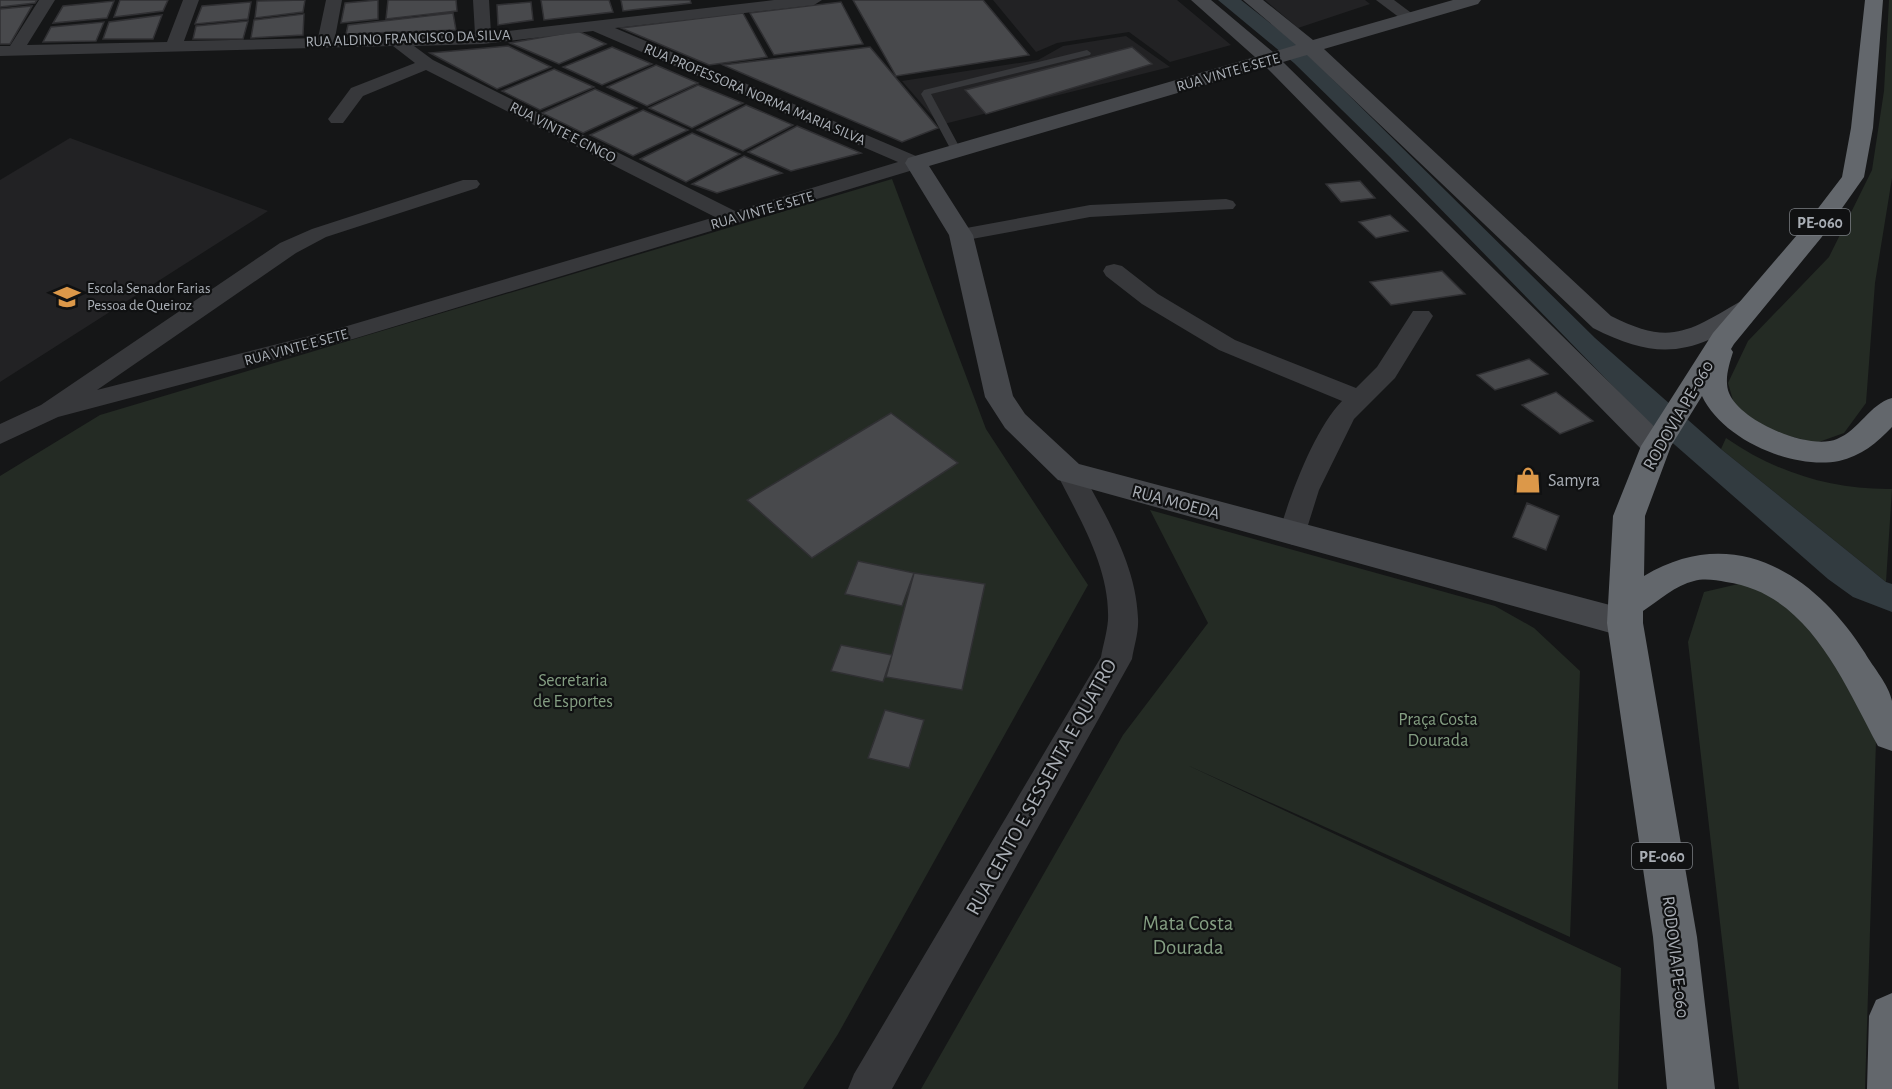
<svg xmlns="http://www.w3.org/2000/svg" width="1892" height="1089" font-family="'Alegreya Sans',sans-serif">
<rect width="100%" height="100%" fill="#151617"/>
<path fill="#222224" d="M993,0H1177L1231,45L1170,62L1129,32L1057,43L1036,52Z
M1265,0H1365L1370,4L1298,28Z
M1126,36L1170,67L940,125L902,81L1038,60L1063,46Z
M70,138L268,211L0,382V180Z"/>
<path fill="#242b24" d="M1889,0H1892V178L1875,283L1866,403L1844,433L1816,443L1770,431L1735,407L1728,383L1748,341L1829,257L1872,170L1884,91Z
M892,179L986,429L1088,585L838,1034L803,1089H0V476L100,415Z
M1726,438C1775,472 1831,490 1892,489L1886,582L1721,449Z
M1150,510L1495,606L1534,628L1580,671L1570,937L1187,765L1621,968L1618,1089H921L1123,735L1208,623Z
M1747,582L1789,603L1825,640L1876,741L1865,1089H1739L1688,642L1704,592Z"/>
<path fill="#323b40" d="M1218,0H1241L1298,45L1595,338L1721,449L1886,582L1892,584V612L1853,597L1828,579L1643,417L1390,157L1294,63Z"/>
<path fill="#48494c" stroke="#303033" stroke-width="1.5" d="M0,0H37L35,3L0,7Z
M120,0H168L163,11L114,17Z
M305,0L303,12L255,18L257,1Z
M378,0V19L341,23L345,3Z
M388,0H456L457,11L386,19Z
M541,0H609L613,12L544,20Z
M621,0H690L691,3L623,11Z
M853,0H983L1029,55L896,76Z
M114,1L107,18L53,23L63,6Z
M251,2L248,19L195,24L202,6Z
M531,2L533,20L498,25L497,5Z
M841,2L863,44L774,55L750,13Z
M32,6L10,44H0V9Z
M453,13L456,30L346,34L348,25Z
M743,13L767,57L709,65L621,28Z
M304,14L303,35L251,38L254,20Z
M162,15L153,39H103L109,22Z
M248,21L243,39H193L196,26Z
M104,22L96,41L43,42L51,27Z
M578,31L606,44L559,64L510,43Z
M508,46L551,67L497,89L430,53Z
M612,47L652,64L602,85L563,67Z
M870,47L938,128L902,142L723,65Z
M1132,47L1152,64L986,114L965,90Z
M656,65L698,83L647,106L607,87Z
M554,69L594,87L540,110L502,91Z
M698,85L743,103L692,128L649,108Z
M595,89L637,108L583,133L542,113Z
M746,105L793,125L743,151L697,130Z
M643,110L688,130L633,156L590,135Z
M797,126L861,153L791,171L748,152Z
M692,133L740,154L686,182L640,159Z
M744,156L782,173L717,193L692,184Z
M1360,181L1375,198L1341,202L1326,184Z
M1390,215L1408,231L1376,238L1359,222Z
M1442,271L1465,294L1391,305L1370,282Z
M1529,359L1548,374L1495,390L1477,375Z
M1556,392L1593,421L1560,434L1522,405Z
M891,413L958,463L812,558L747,500Z
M1527,503L1559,516L1546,550L1513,537Z
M858,561L914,573L902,606L845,594Z
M914,573L985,584L962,690L886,677Z
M841,645L892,655L883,682L831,671Z
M885,710L924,720L909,768L868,758Z"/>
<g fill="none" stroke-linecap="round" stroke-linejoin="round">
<path fill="#37383b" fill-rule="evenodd" d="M1087,50L1091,53L1090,55L931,94L961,150L960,152L951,150L921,94L924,90Z"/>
<path fill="#37383b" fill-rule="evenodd" d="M39,0H55L27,45L167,42L183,0H199L184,41L318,38L326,0H342L335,38L475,34L473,0H489L491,33L774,0H822L814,5L615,28L923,159L926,163L923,167L353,339L58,417L0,444V424L41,405L280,243L312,229L463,180H477L480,184L477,188L326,237L296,253L97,390L337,329L715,217L426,70L363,96L343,123H331L328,119L351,88L415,63L393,46L0,56V46H10ZM593,31L898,162L735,211L433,60L414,46L483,44Z
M1376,0H1394L1418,18L1416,21H1404Z
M1226,199L1233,201L1236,205L1233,209L1090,217L961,241L954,239L950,235L954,231L961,229L1090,205Z
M1114,264L1122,266L1158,294L1235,340L1356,388L1377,367L1413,311H1429L1433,316L1395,378L1354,419L1319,490L1303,541L1293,545L1283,541L1279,534C1289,497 1315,428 1342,401L1219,350L1142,304L1106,276L1103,271L1106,266Z
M1069,463L1078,465L1082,472C1107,518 1136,565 1138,618C1139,632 1134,646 1132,659L892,1089H848L854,1074L1101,657C1103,645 1107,633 1108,620C1110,567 1079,518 1056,472L1060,465Z"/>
<path fill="#45474b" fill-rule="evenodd" d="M1191,0H1211L1273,52L1296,45L1243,0H1263L1313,40L1453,0H1481L1478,4L1324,49L1611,316C1670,346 1688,332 1741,301L1750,299L1759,301L1763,307L1759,313C1695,352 1663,364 1593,328L1307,55L1283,62L1667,439L1671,446L1667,453L1656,456L1645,453L1266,67L929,166L973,235L1013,396L1025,414L1079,464L1625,609L1637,613L1643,623L1637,633L1625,637L1058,480L1005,428L985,397L949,235L905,163L908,158L1255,57Z"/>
<path fill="#63676c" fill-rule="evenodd" d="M1865,0H1883L1873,128L1864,177L1821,238L1734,344L1731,349L1733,352C1729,365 1724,380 1729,393C1740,421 1809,451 1837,439C1859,430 1870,404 1892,398V427C1877,443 1861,456 1839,461C1792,470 1722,439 1702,396L1671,446L1645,516L1644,576C1734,522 1815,574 1865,653C1873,667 1889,685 1892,701C1892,716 1892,735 1892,751L1878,746C1843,681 1808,593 1726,582C1716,580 1704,578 1694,581C1676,585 1658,601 1643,611V623L1697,937L1715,1089H1667L1653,937L1607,623L1613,516L1641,446L1713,333L1803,228L1842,177L1851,128Z
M1892,993V1089H1867L1869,1016L1876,1000Z"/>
</g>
<defs>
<g id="school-bare" transform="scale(2.07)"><path d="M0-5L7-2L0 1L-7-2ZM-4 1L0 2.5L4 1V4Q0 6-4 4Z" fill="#dc9849" stroke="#101112" stroke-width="2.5" paint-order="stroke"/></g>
<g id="shop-bare" transform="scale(2.07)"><path d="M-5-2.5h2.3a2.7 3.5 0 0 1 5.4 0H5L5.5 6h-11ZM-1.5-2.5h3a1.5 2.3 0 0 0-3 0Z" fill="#dc9849" stroke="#101112" stroke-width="2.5" paint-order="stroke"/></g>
</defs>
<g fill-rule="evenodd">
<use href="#school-bare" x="67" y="297"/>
<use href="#shop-bare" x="1528" y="480"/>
</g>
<g text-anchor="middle" stroke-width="4.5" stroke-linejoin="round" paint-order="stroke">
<g font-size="15" fill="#a9aeb5" stroke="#101112">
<text transform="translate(408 38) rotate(-2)" y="5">RUA ALDINO FRANCISCO DA SILVA</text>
<text transform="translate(1228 72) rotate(-16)" y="5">RUA VINTE E SETE</text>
<text transform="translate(755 94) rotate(23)" y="5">RUA PROFESSORA NORMA MARIA SILVA</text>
<text transform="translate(563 132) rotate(27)" y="5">RUA VINTE E CINCO</text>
<text transform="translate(762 210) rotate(-16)" y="5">RUA VINTE E SETE</text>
<text transform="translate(296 347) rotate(-15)" y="5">RUA VINTE E SETE</text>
</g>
<g font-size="15" fill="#a9aeb5" stroke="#101112" text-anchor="start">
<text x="87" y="293">Escola Senador Farias<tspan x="87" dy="17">Pessoa de Queiroz</tspan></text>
</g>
<g fill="#101112" stroke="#7b7f84" stroke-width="1.5">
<rect x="1790" y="209" width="60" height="26" rx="4.5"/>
<rect x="1632" y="843" width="60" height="26" rx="4.5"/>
</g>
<g font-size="16" font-weight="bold" fill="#a9aeb5">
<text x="1820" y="228">PE-060</text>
<text x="1662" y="862">PE-060</text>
</g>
<g font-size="18" fill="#a9aeb5" stroke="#101112">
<text transform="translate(1678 415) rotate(-60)" y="6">RODOVIA PE-060</text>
<text transform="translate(1176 502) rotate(15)" y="6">RUA MOEDA</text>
<text transform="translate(1676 957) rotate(83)" y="6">RODOVIA PE-060</text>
</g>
<g font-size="18" fill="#a9aeb5" stroke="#101112" text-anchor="start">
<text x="1548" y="486">Samyra</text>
</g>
<g font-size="18" fill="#849e82" stroke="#101112">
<text x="573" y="686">Secretaria<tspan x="573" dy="21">de Esportes</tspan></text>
<text x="1438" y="725">Praça Costa<tspan x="1438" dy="21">Dourada</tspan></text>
</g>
<g font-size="21" fill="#a9aeb5" stroke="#101112">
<text transform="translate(1041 787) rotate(-61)" y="7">RUA CENTO E SESSENTA E QUATRO</text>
</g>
<g font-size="21" fill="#849e82" stroke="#101112">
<text x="1188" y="930">Mata Costa<tspan x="1188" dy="24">Dourada</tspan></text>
</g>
</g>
</svg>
